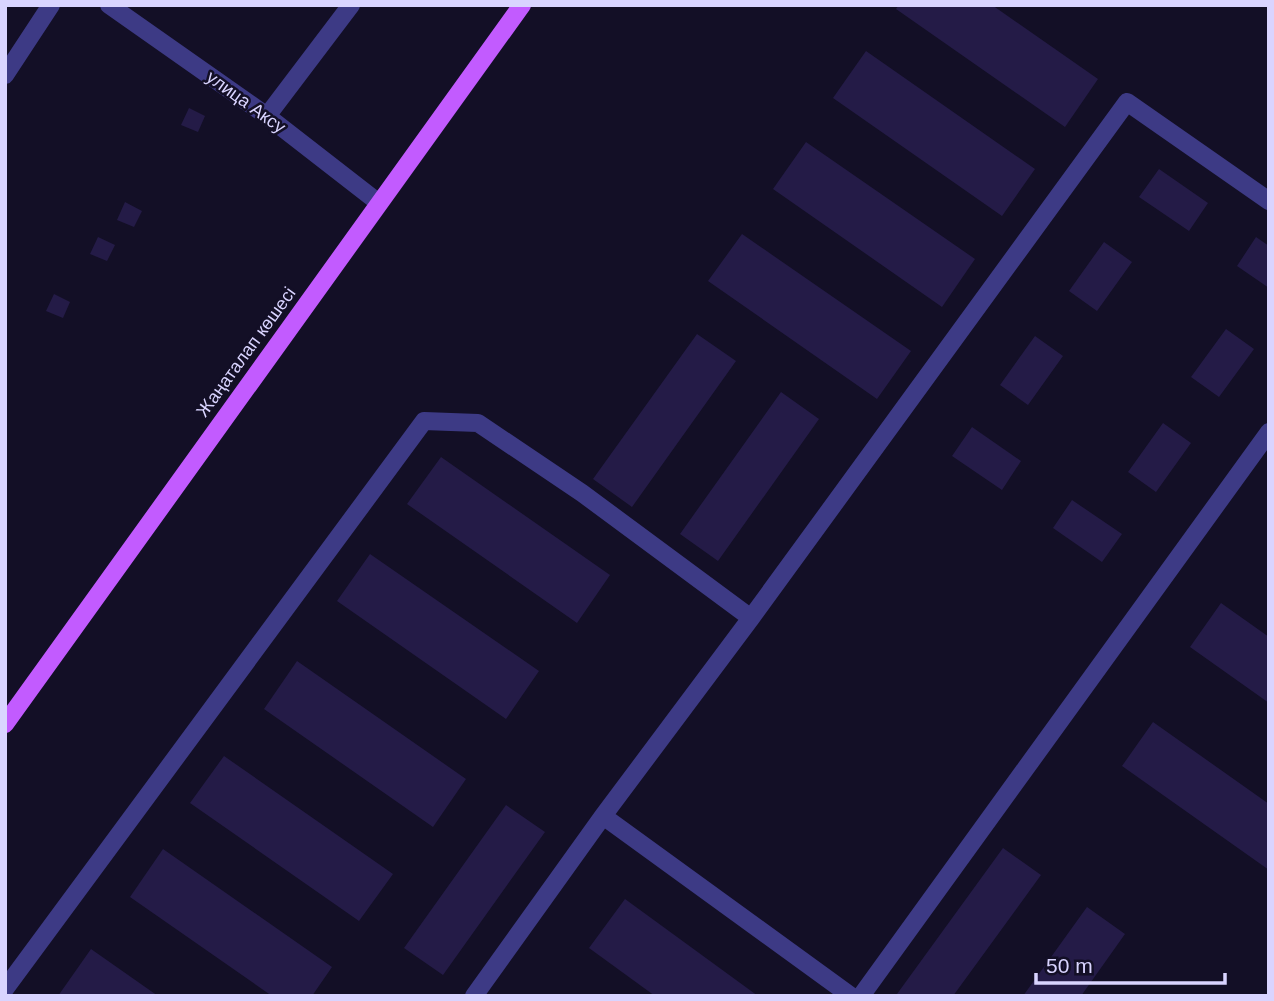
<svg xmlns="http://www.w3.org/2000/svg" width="1274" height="1001" font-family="Arial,sans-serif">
<rect width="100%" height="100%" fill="#130f26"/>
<path fill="#241b47" d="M899,5H992L1098,79L1065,127L896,9Z
M866,51L1035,169L1002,216L833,98Z
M189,108L205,116L198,132L181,125Z
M806,142L975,259L942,307L773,189Z
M1159,169L1208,203L1189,231L1139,197Z
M125,202L142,211L134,227L117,220Z
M742,234L911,351L877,399L708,281Z
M98,237L115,245L107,261L90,254Z
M1256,237L1269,246V288L1237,266Z
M1104,242L1132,262L1097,311L1069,291Z
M54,294L70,302L63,318L46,311Z
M1226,329L1254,349L1219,397L1191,377Z
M697,334L736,361L632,507L593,479Z
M1035,336L1063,356L1028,405L1000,385Z
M781,392L819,419L718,561L680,534Z
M1163,423L1191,443L1156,492L1128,472Z
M972,427L1021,461L1002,490L952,456Z
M441,457L610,575L577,623L407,504Z
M1072,500L1122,534L1102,562L1053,528Z
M370,554L539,671L506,719L337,601Z
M1221,603L1269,637V703L1190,647Z
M297,661L466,779L433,827L264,709Z
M1153,722L1269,804V870L1122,766Z
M224,756L393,874L359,921L190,803Z
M506,805L545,832L443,975L404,948Z
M1003,848L1041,875L953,996H900L897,994Z
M163,849L332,967L312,996H272L130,897Z
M625,899L758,996H655L589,948Z
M1087,907L1125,934L1081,996H1023Z
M91,949L158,996H58Z"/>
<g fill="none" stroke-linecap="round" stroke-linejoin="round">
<path stroke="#3d3a85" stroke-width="18" d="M109,5L267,116L379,203
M5,75L51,5
M267,116L351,5
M603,816L851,996
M5,989L424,421L478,423L582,493L751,618
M474,996L603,816L751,618L1127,102L1269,201
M861,996L1269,432"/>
<path stroke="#c25bff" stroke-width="18" d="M5,724L522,5"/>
</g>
<g text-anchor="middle" stroke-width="5" stroke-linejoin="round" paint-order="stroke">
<g font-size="18" fill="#d9d4ff" stroke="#130f26">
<text transform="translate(246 102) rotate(36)" y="6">улица Аксу</text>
<text transform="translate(246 352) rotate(-54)" y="6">Жаңаталап көшесі</text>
</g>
</g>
<rect width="1274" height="1001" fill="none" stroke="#d9d4ff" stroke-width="14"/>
<path d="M1036 973v10h189v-10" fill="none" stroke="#d9d4ff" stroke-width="3.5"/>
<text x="1046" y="973" font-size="21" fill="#d9d4ff" stroke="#130f26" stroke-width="5" paint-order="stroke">50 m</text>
</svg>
